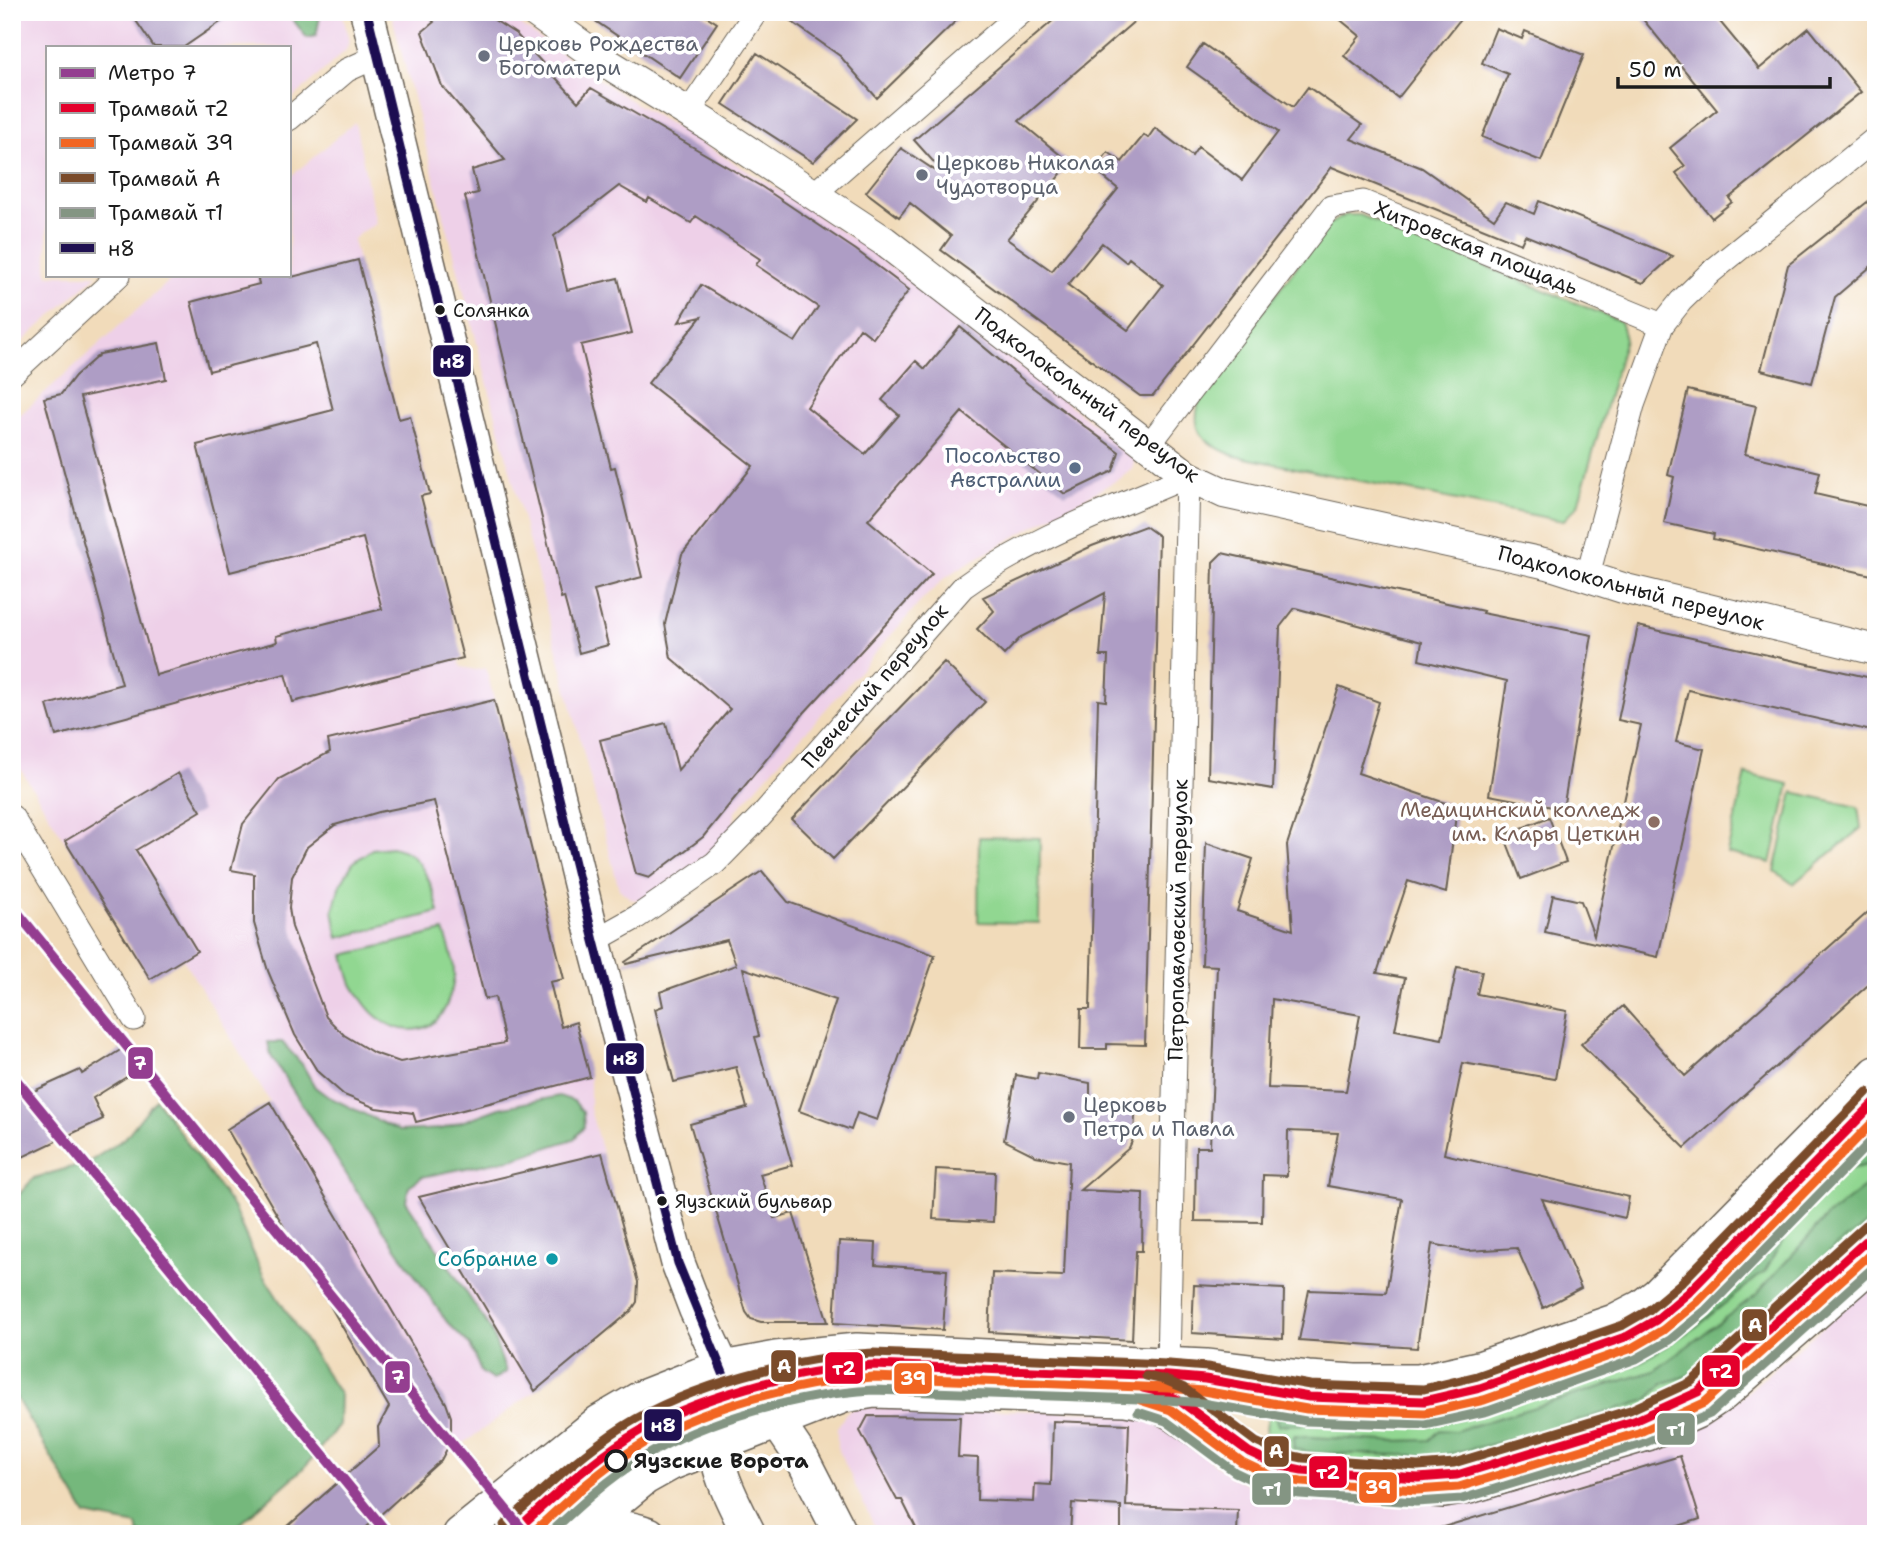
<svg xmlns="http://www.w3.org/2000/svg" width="1888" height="1546" font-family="'Shantell Sans',sans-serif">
<rect width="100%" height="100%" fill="#fff"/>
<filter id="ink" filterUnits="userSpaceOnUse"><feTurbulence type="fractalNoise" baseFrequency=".0143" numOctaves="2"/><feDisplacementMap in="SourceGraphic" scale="14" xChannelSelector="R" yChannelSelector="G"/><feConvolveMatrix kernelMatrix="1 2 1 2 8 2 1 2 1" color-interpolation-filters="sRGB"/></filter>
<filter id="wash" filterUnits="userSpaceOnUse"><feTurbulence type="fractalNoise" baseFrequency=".00686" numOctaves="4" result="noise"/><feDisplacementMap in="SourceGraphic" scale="28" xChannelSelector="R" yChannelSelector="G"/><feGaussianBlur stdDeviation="1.57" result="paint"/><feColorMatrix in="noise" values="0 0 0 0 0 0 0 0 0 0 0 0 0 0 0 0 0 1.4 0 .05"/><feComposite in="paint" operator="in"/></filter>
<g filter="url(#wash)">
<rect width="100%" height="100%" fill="#f1dbba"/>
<path fill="#eed0e8" d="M12,12H342L349,41L346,50L289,102V47H47V275H97L12,351Z
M391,12H502L620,94L769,184L861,244L1125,448L1135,459L1132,469L1121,478L968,563L946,577L922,600L735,812L733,831L705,860L642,901L631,899L619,889Z
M355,122L376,224L361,232L353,240L358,260L398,418L410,416L430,494L421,497L463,659H459V663L461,667L476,670L486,668L564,979L550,983L561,1027L576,1022L590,1077V1109L638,1282L637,1302L535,1391L441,1460L451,1417L446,1403L270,1102L183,959L150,979L12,755V422L176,275H289V178Z
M1876,1281V1534H878L837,1447V1428L846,1413L856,1407L1136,1413L1159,1423L1232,1477L1253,1486L1278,1493L1421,1503L1648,1449L1693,1433L1718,1417Z"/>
<path fill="#91d791" stroke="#567a56" stroke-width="2" d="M1346,215H1360L1620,321L1625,339L1578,505L1563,521L1235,456C1199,442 1188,428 1203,390L1329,224Z
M1746,774L1789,784L1771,863L1727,853Z
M1793,792L1858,807L1861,828L1793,884L1775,871Z
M979,837L1040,838L1039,923L978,922Z
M392,847C397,849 404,850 408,853C426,865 434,892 439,912L338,938L333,910L340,885L353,863L372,849Z
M444,931C449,945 454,959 454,973C455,983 450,995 447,1004C434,1036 400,1036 376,1016C366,1008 359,996 353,986C348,976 347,965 344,955Z
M1876,1116V1221L1731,1355L1692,1386L1665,1401L1467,1462L1438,1468H1415L1279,1454L1268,1448C1265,1434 1264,1412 1278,1405L1444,1409L1642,1337L1665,1325L1692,1305Z"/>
<path fill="#74b87b" stroke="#486a4c" stroke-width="2" d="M287,12H321L316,36L307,38Z
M268,1042H282L302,1064L315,1087L327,1096L399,1131L442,1129L499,1108L559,1096L574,1101L583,1112L584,1127L574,1139L515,1158L422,1177L409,1186L406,1201L491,1330L506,1372L493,1380L481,1372L470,1345L447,1322L357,1191L271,1056Z
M156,1099L233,1207L263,1275L340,1395L339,1425L306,1466L229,1534H139L137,1525L86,1515L12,1391V1202L34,1178L89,1162L125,1138Z
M1876,1117V1154L1866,1165L1851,1169C1847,1146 1859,1132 1876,1117Z
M1876,1178V1214L1860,1230L1837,1245L1704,1371L1664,1383L1647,1400L1532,1435L1440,1456L1315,1453L1293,1449L1294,1436L1385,1441L1430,1440L1440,1430L1455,1431L1654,1371L1757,1294L1826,1217Z
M1780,1221L1787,1233L1765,1271L1697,1326L1636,1365L1505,1402L1460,1419L1278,1425L1273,1411L1287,1406L1322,1412L1449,1411L1640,1343L1666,1330L1709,1291L1743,1243Z"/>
<g id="blocks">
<path fill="#ae9dc5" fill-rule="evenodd" d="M130,12H235L184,47H154Z
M425,12H482L516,34L578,102L591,88L762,187L856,250L909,290L873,338L860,328L807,407L865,454L899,415L882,400L916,361L925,369L960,327L1028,384L1119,452L1113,471L1065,494L962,412L868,520L932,574L804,713L703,837L649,878L636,874L600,740L666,723L678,770L730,709L671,658L665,624L682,554L753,466L648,383L701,317L679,322L701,285L795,342L818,307L756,265L760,259L696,216L691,223L649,198L647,202L619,186L554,236L567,290L618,278L632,333L581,345L611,468L615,467L642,577L594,590L608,645L579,653L564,597L561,598L465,196L478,193L472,170L505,160L442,86L422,32L434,22Z
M582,12H700L717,23L680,78Z
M778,12H965L877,98L840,56Z
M1063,12H1145L1019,121L1070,163L1007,239L1052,271L1118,189L1094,169L1108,152L1122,162L1144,135L1148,138L1155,128L1192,156L1198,147L1242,180L1278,132L1187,67L1203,44L1293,107L1308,87L1362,125L1351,139L1422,168L1494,219L1506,202L1534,214L1539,201L1673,256L1643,283L1525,235L1521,244L1332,167L1153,396H1140L941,250L951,236L910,203L899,217L866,192L901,148L939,173L941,170L914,140ZM1102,243L1126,262L1129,258L1163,285L1128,330L1068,285Z
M1331,12H1466L1398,98L1344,56L1360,36Z
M1637,12H1712L1759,69L1809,28L1861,92L1729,198L1732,202L1712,218L1676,173L1685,166L1670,148L1717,110Z
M1496,28L1522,39L1525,31L1584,55L1541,161L1482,137L1508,74L1482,63Z
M757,53L857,119L813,162L723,104Z
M1876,195V262L1835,297L1812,383L1761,370L1788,265Z
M358,260L399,419L410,416L430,494L421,496L463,658L293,702L285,674L56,736L47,705L122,684L44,398L61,394L75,376L100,354L159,343L166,379L80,397L156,675L277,642L276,636L382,609L363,538L230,572L197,445L333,410L316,344L209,371L191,302L259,284L257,275H292V277Z
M1688,390L1756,406L1745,454L1820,472L1815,494L1876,508V576L1713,539L1714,534L1664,523L1674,477L1668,475Z
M1145,526L1159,536L1145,1045L1107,1044V1049H1080L1081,1009H1090L1098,700L1106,701L1108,656H1100L1105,593L1021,637L1004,655L977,629L994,611L983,597L1092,546Z
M1222,553L1483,611L1482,613L1592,635L1563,809L1489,795L1507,681L1419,660L1422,642L1295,608L1280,627L1273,789L1208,778L1213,562Z
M1638,626L1876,679V732L1688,690L1676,742L1704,749L1658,957L1545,932L1553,895L1581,901L1594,936L1641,725L1618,720Z
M944,662L985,702L833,859L792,819Z
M1339,687L1379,702L1358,773L1457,807L1446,893L1408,881L1377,973L1405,978L1395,1030L1442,1039L1457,967L1482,971L1477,994L1567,1011L1555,1079L1463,1063L1444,1154L1629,1197L1625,1218L1542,1199L1581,1288L1543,1308L1517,1248L1468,1251L1432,1244L1417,1348L1299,1340L1309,1290L1386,1293L1402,1199L1328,1186L1338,1133L1288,1131L1287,1176L1263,1175L1262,1222L1195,1221L1196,1147H1210L1217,966L1202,965L1206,843L1253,859L1237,911L1293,930L1287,845ZM1272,999L1360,1015L1346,1091L1268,1088Z
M494,700L564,979L550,982L561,1027L576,1022L590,1077L416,1122L413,1113L376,1108L344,1095L318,1072L295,1035L268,971L254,923V874L231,870L243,824L279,779L330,752L328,740ZM434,801L485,999L495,997L505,1043L400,1062L374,1053L344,1035L326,1017L292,927L289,908L292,877L307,847L335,825L379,812Z
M178,773L201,811L136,850L197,951L150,979L65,841Z
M1549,817L1566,862L1521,879L1504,835Z
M762,871L788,902L935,955L877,1120L857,1113L851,1130L799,1111L836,1000L743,968L759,1036L755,1037L792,1165L760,1174L774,1218L793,1213L828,1322H761L751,1319L746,1312L690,1124L747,1108L736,1067L674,1082L655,1009L663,1006L660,992L736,965L727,940L626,964L625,962Z
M1876,905V978L1685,1148L1581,1044L1623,1006L1685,1076Z
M130,1044L144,1066L93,1098L103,1119L12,1162V1101L80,1070L82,1074Z
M1038,1073L1090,1083V1102L1131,1109L1135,1115L1134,1137L1129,1148L1080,1190L1143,1193L1142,1251H1136L1132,1340L989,1332L992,1273L1062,1276L1064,1274L1069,1162L1036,1156L1004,1140L1016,1075L1037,1079Z
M270,1102L446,1403L451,1417V1434L448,1447L441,1460L359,1534H279L379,1446L378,1427L389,1407L227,1129Z
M602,1153L638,1282L637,1302L631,1311L535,1391L419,1197Z
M936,1169L995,1172L993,1222L933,1219Z
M839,1241L876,1243L875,1265L947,1270L943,1330L834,1323Z
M1194,1285L1284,1289L1283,1339L1192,1333Z
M868,1416L960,1417L958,1457L978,1458L977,1500L1034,1502L1035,1484L1051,1485L1053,1421L1129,1424L1126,1506L1238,1510L1237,1534H1121V1506L1072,1503L1070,1534H919L902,1500H897L860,1431Z
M1680,1456L1700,1519L1654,1534H1441L1440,1528Z"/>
</g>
</g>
<g filter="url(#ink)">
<use href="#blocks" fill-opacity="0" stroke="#675f53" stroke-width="2"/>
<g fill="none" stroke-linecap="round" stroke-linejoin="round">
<g stroke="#675f53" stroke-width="25">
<path id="minor" d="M688,113L756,12
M289,119L347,70L378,56
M814,194L1022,12
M12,374L119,275
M1149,445L1331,207L1363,202L1662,325
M1588,575L1633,405L1662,325L1681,301L1711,272L1876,138
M12,817L134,1019
M594,941L637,917L715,863L761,816L963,587C1030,538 1112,509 1188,476L1168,1364"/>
</g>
<g stroke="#675f53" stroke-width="32">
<path id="tertiary" d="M535,12L602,60L710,126L884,241L1188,476L1224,493L1548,564L1626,589L1876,650"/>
</g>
<g stroke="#675f53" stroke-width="36">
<path id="secondary" d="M367,12L594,941L678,1263L696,1310L723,1368L776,1420L803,1460L841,1534
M723,1368C706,1445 714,1465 749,1534
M583,1529C607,1525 626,1526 649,1534
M460,1534L599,1422L642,1397L698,1375L723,1368L776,1358L857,1350L1206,1366L1308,1378L1355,1381H1418L1482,1367L1614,1321L1641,1307L1658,1294L1876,1073
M577,1534L645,1478L670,1464L844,1396L874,1391L1125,1399L1155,1404L1172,1413L1244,1463L1267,1474L1295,1479L1444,1491L1469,1487L1647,1434L1696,1412L1723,1394L1876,1260"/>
</g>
<use href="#minor" stroke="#fff" stroke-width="23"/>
<use href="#tertiary" stroke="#fff" stroke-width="30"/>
<use href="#secondary" stroke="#fff" stroke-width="33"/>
<g stroke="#fff" stroke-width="14">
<path id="bus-1" d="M367,12L594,941L678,1263L734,1400
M521,1534L623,1448L655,1428L734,1400"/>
</g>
<use href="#bus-1" stroke="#1f1051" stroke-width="9"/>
<g stroke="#fff" stroke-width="14">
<path id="tram-1" d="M1143,1388L1161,1392L1177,1399L1249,1452L1277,1465L1302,1470L1418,1478L1457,1475L1634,1421L1698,1392L1876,1232
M512,1534C549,1500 586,1465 628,1438C693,1397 797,1370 873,1365L1169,1376L1205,1379L1309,1397L1424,1401L1480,1388L1628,1336L1656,1320L1688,1293L1876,1101"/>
</g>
<g stroke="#fff" stroke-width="14">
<path id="tram-2" d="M1140,1400L1171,1410L1242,1462L1274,1477L1301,1482L1417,1490L1459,1487L1638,1433L1704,1403L1876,1249
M531,1534C564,1504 596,1473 634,1449C697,1408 799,1382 873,1377L1168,1388L1203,1391L1307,1409L1425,1413L1484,1400L1632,1348L1663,1330L1697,1302L1876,1119"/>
</g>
<g stroke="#fff" stroke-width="14">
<path id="tram-3" d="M1146,1376L1165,1380L1184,1388L1256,1442L1280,1453L1303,1458L1418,1466L1454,1463L1630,1410L1691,1382L1868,1223
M504,1525C542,1491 580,1454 624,1426C690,1385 796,1357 873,1353L1169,1364L1207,1367L1310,1385L1423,1389L1477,1376L1623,1325L1649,1310L1680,1284L1867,1092"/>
</g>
<g stroke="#fff" stroke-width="14">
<path id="tram-4" d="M1138,1412L1166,1421L1235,1472L1271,1489L1300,1494L1416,1502L1462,1499L1642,1444L1710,1414L1876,1265
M549,1534C579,1506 609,1478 644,1457C706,1419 802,1394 873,1390L1168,1400L1202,1403L1306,1421L1425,1425L1488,1411L1636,1359L1670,1340L1706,1310L1876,1136"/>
</g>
<use href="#tram-1" stroke="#e4002b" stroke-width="9"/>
<use href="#tram-2" stroke="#f26522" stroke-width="9"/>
<use href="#tram-3" stroke="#7a4b2a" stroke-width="9"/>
<use href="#tram-4" stroke="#849583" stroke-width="9"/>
<g stroke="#fff" stroke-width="16">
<path id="metro-1" d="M12,906L526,1534
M12,1075L388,1534"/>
</g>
<use href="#metro-1" stroke="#943e90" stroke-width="10"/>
</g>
</g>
<g fill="#6b7280" stroke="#fff" stroke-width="2.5">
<circle cx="484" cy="56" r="7"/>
<circle cx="922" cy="175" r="7"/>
<circle cx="1069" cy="1117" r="7"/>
</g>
<g fill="#1c1c1c" stroke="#fff" stroke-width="2.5">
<circle cx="440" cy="310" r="6"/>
<circle cx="662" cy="1201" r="6"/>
</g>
<circle fill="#5c6f8a" stroke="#fff" stroke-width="2.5" cx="1075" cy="468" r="7"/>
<circle fill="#8d6e63" stroke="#fff" stroke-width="2.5" cx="1654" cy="822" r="7"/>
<circle fill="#0f9aa8" stroke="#fff" stroke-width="2.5" cx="552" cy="1259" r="7"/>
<circle fill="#fff" stroke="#1c1c1c" stroke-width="3.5" cx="616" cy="1461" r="10"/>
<g text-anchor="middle" stroke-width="7" stroke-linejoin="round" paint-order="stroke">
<g font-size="19" fill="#1c1c1c" stroke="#fff" text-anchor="start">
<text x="453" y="317">Солянка</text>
<text x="675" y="1208">Яузский бульвар</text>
</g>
<g font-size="21" fill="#5b616d" stroke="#fff" text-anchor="start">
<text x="498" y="51">Церковь Рождества<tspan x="498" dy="24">Богоматери</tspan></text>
<text x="936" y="170">Церковь Николая<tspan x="936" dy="24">Чудотворца</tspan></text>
<text x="1083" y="1112">Церковь<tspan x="1083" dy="24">Петра и Павла</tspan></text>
</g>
<g font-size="21" fill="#1c1c1c" stroke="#fff">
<text transform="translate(1476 248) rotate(22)" y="7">Хитровская площадь</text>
<text transform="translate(1087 395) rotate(37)" y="7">Подколокольный переулок</text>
<text transform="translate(1631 588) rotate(15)" y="7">Подколокольный переулок</text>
<text transform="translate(875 686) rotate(-49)" y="7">Певческий переулок</text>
<text transform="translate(1178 920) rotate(-89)" y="7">Петропавловский переулок</text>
</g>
<g font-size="21" fill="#4e5e75" stroke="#fff" text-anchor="end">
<text x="1061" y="463">Посольство<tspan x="1061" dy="24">Австралии</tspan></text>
</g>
<g font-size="21" fill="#785e54" stroke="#fff" text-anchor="end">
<text x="1640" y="817">Медицинский колледж<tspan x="1640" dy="24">им. Клары Цеткин</tspan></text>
</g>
<g font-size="21" fill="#0d838f" stroke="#fff" text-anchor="end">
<text x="538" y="1266">Собрание</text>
</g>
<g font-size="21" font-weight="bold" fill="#1c1c1c" stroke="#fff" text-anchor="start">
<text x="634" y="1468">Яузские Ворота</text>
</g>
</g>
<g stroke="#fff" stroke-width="2.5">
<rect x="432" y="344" width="40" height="34" rx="7" fill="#1f1051"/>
<rect x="605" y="1042" width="40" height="33" rx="7" fill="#1f1051"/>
<rect x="127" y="1046" width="27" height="34" rx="7" fill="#943e90"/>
<rect x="1741" y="1308" width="27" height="34" rx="7" fill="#7a4b2a"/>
<rect x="770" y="1349" width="27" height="34" rx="7" fill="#7a4b2a"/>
<rect x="824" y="1351" width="40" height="34" rx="7" fill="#e4002b"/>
<rect x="1701" y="1354" width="40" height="34" rx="7" fill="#e4002b"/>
<rect x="384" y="1360" width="27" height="34" rx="7" fill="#943e90"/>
<rect x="893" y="1362" width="40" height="33" rx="7" fill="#f26522"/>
<rect x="643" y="1408" width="40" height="34" rx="7" fill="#1f1051"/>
<rect x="1656" y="1412" width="40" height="34" rx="7" fill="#849583"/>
<rect x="1263" y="1435" width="27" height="33" rx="7" fill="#7a4b2a"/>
<rect x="1308" y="1455" width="40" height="34" rx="7" fill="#e4002b"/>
<rect x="1358" y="1471" width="40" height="33" rx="7" fill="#f26522"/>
<rect x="1251" y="1472" width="41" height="34" rx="7" fill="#849583"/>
</g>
<g font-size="19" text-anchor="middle" font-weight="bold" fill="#fff">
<text x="452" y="368">н8</text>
<text x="625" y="1065">н8</text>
<text x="140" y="1070">7</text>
<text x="1755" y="1332">А</text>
<text x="784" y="1373">А</text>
<text x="844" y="1375">т2</text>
<text x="1721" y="1378">т2</text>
<text x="398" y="1384">7</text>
<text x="913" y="1385">39</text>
<text x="663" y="1432">н8</text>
<text x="1676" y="1436">т1</text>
<text x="1276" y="1458">А</text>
<text x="1328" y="1479">т2</text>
<text x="1378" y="1494">39</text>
<text x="1272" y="1496">т1</text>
</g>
<rect width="1888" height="1546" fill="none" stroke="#fff" stroke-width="42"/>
<rect x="46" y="46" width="245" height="231" fill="#ffffff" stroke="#a4a4a4" stroke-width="2"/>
<rect x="60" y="68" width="35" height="10" fill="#943e90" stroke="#a4a4a4" stroke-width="2"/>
<text x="108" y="80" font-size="21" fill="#1c1c1c">Метро 7</text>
<rect x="60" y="103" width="35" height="10" fill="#e4002b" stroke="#a4a4a4" stroke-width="2"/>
<text x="108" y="116" font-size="21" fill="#1c1c1c">Трамвай т2</text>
<rect x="60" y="138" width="35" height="10" fill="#f26522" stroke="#a4a4a4" stroke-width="2"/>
<text x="108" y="150" font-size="21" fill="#1c1c1c">Трамвай 39</text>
<rect x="60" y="173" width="35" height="10" fill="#7a4b2a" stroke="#a4a4a4" stroke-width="2"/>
<text x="108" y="186" font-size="21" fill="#1c1c1c">Трамвай А</text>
<rect x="60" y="208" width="35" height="10" fill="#849583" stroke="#a4a4a4" stroke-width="2"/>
<text x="108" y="220" font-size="21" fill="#1c1c1c">Трамвай т1</text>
<rect x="60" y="243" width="35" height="10" fill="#1f1051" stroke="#a4a4a4" stroke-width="2"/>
<text x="108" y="256" font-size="21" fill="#1c1c1c">н8</text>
<path d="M1618 77v10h212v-10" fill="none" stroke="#1c1c1c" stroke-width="3.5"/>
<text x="1629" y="77" font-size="21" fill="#1c1c1c" stroke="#ffffff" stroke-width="5" paint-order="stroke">50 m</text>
</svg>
